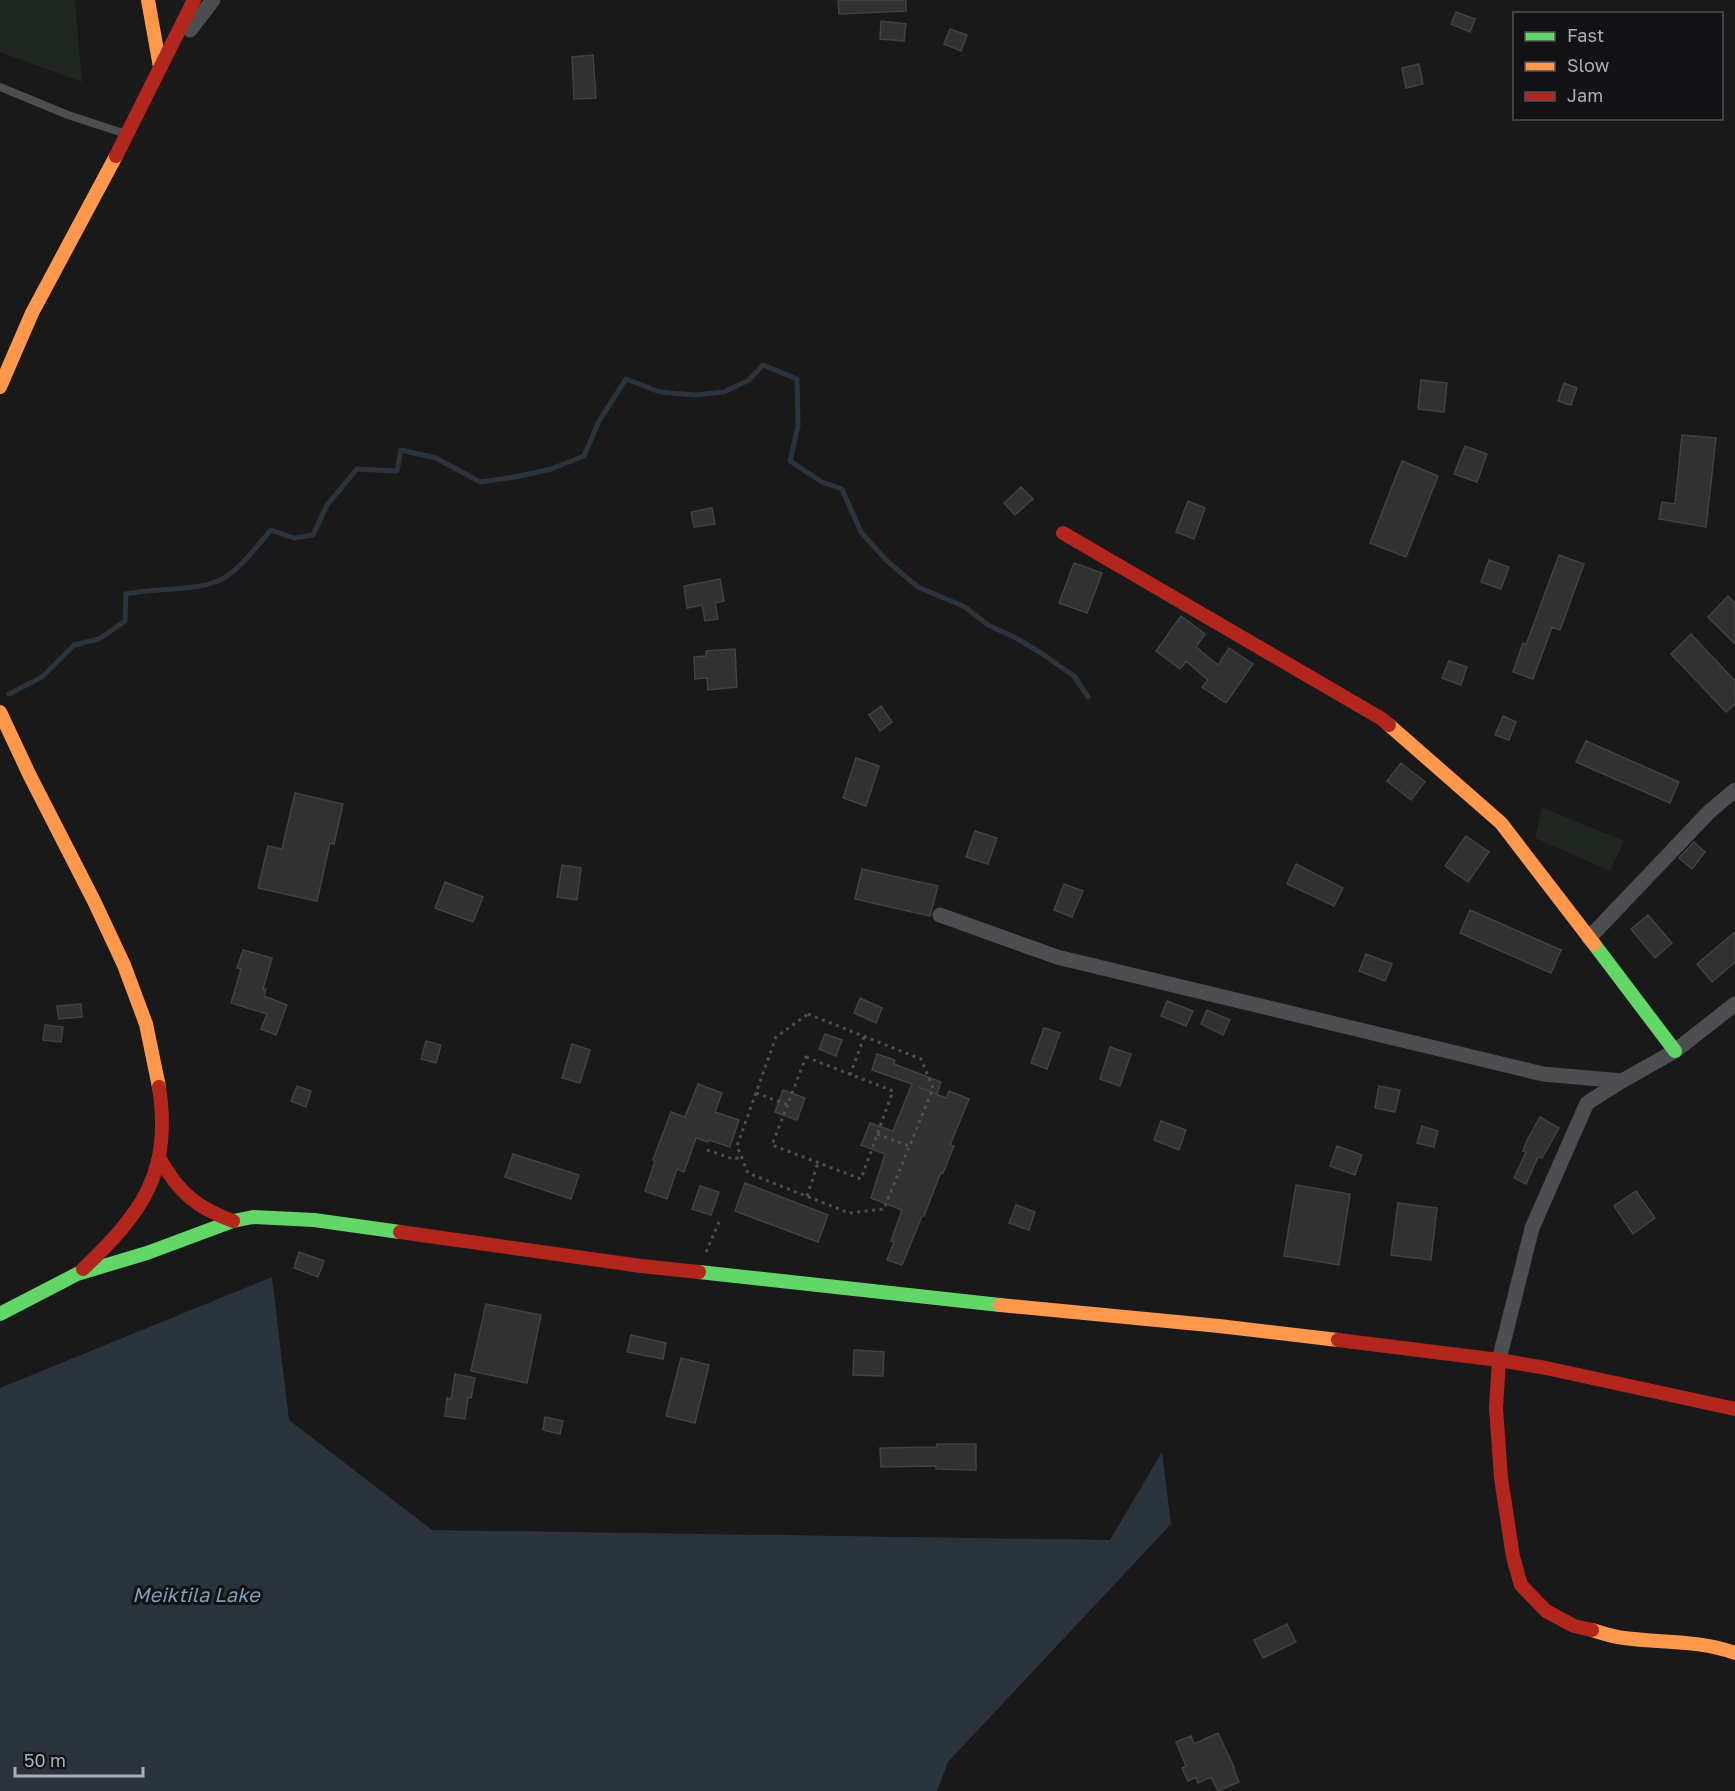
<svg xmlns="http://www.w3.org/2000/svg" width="1735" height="1791" font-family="'Golos Text',sans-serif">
<rect width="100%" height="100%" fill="#191919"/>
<path fill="#1f2720" d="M0,0H75L82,82L0,52Z
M1542,807L1624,841L1610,871L1535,838Z"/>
<path fill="#2b343c" d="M272,1277L289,1420L432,1530L1110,1540L1162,1452L1171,1524L948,1762L937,1791H0V1388Z"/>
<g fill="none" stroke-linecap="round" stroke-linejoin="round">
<path stroke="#2b343c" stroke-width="5" d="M9,694L42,677L74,645L99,639L125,621L126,594C156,587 189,592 218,581C235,575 259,544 271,530L294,538L313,535L327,505L357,469L397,471L401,450L436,458L480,482L515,477L551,469L584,456L599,421L626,379L660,392L695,395L724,392L749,380L763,365L797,379L798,426L790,461L822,482L842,489L861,532L887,561L918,587L965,607L988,625L1016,638L1044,655L1074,676L1088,697"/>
</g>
<path fill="#313131" stroke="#414245" stroke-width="1.5" d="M838,0H906V11L839,14Z
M1456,12L1475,19L1470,32L1451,24Z
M881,21L906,24L904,41L880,39Z
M950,29L967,35L961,51L944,44Z
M593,55L596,98L574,99L572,57Z
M1419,64L1423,84L1406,88L1402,68Z
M1421,380L1447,383L1444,412L1418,409Z
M1564,383L1577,388L1571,405L1558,401Z
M1682,435L1716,438L1706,527L1659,519L1662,502L1675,504Z
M1465,446L1487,454L1477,482L1454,474Z
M1402,461L1438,476L1406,557L1370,543Z
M1021,487L1033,499L1015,515L1004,503Z
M1188,501L1205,508L1194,539L1176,532Z
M712,508L715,524L694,527L691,512Z
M1559,555L1584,564L1560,630L1552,627L1533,679L1513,672L1523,643L1526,645Z
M1489,560L1509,567L1501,589L1481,582Z
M1074,563L1102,573L1087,613L1059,603Z
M720,579L724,601L715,603L718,619L705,621L702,605L687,608L684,586Z
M1728,596L1735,603V644L1708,617Z
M1181,616L1205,634L1196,647L1218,665L1229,648L1253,664L1226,703L1202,687L1208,680L1186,661L1180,669L1156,651Z
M1691,634L1735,681V704L1726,712L1671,654Z
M735,649L737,687L708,690L707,678L695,679L694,657L706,656V651Z
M1449,661L1467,667L1461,685L1442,678Z
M881,706L892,722L880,731L869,715Z
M1503,716L1516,722L1509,740L1495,735Z
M1586,741L1679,782L1670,803L1576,762Z
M856,758L879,766L866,806L843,798Z
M1401,763L1425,782L1411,800L1387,781Z
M295,793L343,804L334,844L330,843L317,901L258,888L268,846L282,849Z
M975,831L997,838L988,864L966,857Z
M1466,836L1489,852L1468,882L1445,866Z
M1694,842L1705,852L1692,869L1679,858Z
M1296,864L1343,888L1334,906L1287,884Z
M562,865L581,868L577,900L557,897Z
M862,869L938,886L930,916L855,899Z
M445,882L483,897L473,922L435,908Z
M1064,884L1083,891L1072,917L1054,910Z
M1470,910L1561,950L1551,973L1460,933Z
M1648,915L1672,943L1655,958L1631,929Z
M1735,932V962L1712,982L1697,964Z
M243,950L272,958L263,989H266L264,996L287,1005L276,1035L261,1029L267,1014L231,1003L241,969L237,968Z
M1366,954L1392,964L1385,981L1359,971Z
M860,998L882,1008L876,1023L854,1013Z
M1167,1001L1193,1011L1186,1026L1161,1016Z
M81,1004L82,1017L59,1019L57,1006Z
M1207,1010L1230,1020L1223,1035L1201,1024Z
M45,1025L63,1027L61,1042L43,1040Z
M1044,1028L1060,1033L1047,1069L1031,1063Z
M825,1034L842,1040L836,1056L819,1049Z
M426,1041L441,1045L436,1063L421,1059Z
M572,1044L590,1050L580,1083L562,1078Z
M1110,1047L1131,1054L1120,1086L1100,1079Z
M877,1054L895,1060L894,1064L941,1082L937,1094L918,1087L946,1098L949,1091L969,1099L950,1145L954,1146L943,1173L941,1172L924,1216H922L902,1265L887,1260L894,1242L891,1241L902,1210L871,1198L885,1154L861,1145L870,1123L893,1131L912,1084L872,1070Z
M698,1084L722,1093L715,1112L739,1120L730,1147L709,1140L708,1142L696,1138L684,1172L677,1169L667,1199L645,1191L655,1161L653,1160L671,1112L685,1117Z
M297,1086L311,1091L306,1107L291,1101Z
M1379,1086L1400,1090L1395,1112L1375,1108Z
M783,1090L805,1098L797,1120L775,1112Z
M1540,1117L1559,1128L1542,1158L1538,1157L1526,1184L1514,1178L1526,1152L1523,1151L1527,1140Z
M1161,1121L1186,1130L1179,1150L1154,1140Z
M1422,1126L1438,1131L1434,1147L1417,1143Z
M1337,1146L1362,1155L1355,1175L1330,1166Z
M513,1154L579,1175L571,1199L505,1177Z
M745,1183L828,1215L818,1242L735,1211Z
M1296,1185L1350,1194L1339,1265L1284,1256Z
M700,1186L719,1192L711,1215L692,1209Z
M1636,1191L1655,1218L1633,1234L1614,1206Z
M1398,1203L1437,1208L1431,1260L1391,1255Z
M1016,1205L1035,1212L1029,1230L1009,1223Z
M299,1252L324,1261L318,1277L294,1268Z
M486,1304L541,1315L527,1383L471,1371Z
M631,1335L666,1343L663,1359L627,1352Z
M854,1350L884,1352L883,1376L853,1375Z
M681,1358L709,1365L695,1423L666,1416Z
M455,1374L475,1378L471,1398L468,1397L465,1419L445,1416L447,1398L451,1399Z
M545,1417L563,1421L560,1434L543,1430Z
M937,1444H976V1470L936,1469V1466L881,1467L880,1448L936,1447Z
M1287,1624L1296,1642L1263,1658L1254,1640Z
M1218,1733L1234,1767H1233L1239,1782L1218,1791L1211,1777L1198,1783L1196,1777L1188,1781L1182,1768L1186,1766L1176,1742L1191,1736L1194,1744Z"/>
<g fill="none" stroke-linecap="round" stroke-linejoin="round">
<path stroke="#4f5054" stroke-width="3" stroke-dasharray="3 4.5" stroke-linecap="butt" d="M808,1014L921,1059L933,1088L884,1209L849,1213L748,1173L737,1146L776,1037Z
M806,1057L893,1091L861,1179L772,1145Z
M850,1075L864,1037
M756,1093L788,1105
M877,1134L909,1146
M707,1150L733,1159L742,1157
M807,1196L818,1163
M706,1252L719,1222"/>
<path stroke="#4d4e52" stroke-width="8" d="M0,87L68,115L123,133"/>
<path stroke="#4d4e52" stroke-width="15" d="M190,30L213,0
M940,915L1057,957L1543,1074L1622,1081
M1589,938L1709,812L1735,790
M1499,1360L1532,1228L1587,1103L1622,1081L1675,1051L1735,1004"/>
<path stroke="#63d668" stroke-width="14" d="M1594,944L1675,1051
M699,1272L1000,1305
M0,1314L77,1274L147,1253L233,1221L253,1217L314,1220L400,1232"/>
<path stroke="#ff974d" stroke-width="14" d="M148,0L160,67
M0,387L32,313L116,156
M0,712L30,776L94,901L124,965L146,1024L159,1087
M1389,725L1501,823L1594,944
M1000,1305L1219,1326L1338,1340
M1592,1630C1602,1633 1613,1637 1624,1638C1662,1643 1699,1640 1735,1653"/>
<path stroke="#b3261e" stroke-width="14" d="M116,156L194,0
M1063,533L1382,719L1389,725
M160,1159C178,1192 197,1208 233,1221
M400,1232L641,1266L699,1272
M83,1269C143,1212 172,1172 159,1087
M1338,1340L1499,1360L1546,1368L1735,1409
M1499,1360L1496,1408L1501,1478L1513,1557L1521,1585L1546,1611L1574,1626L1592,1630"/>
</g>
<g text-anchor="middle" stroke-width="6" stroke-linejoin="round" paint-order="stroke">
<g font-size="20" font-style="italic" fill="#819eb6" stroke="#131315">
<text x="196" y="1602">Meiktila Lake</text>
</g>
</g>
<rect x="1513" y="12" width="210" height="108" fill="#131315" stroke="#4f5157" stroke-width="1.5"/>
<rect x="1525" y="32" width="30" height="9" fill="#63d668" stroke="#4f5157" stroke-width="1.5"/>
<text x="1567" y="42" font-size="18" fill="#aaafba">Fast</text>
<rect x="1525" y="62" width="30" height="9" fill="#ff974d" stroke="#4f5157" stroke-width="1.5"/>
<text x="1567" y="72" font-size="18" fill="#aaafba">Slow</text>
<rect x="1525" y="92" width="30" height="9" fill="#b3261e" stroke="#4f5157" stroke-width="1.5"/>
<text x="1567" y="102" font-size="18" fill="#aaafba">Jam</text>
<path d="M15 1767v9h128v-9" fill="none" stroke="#aaafba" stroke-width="3"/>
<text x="24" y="1767" font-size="18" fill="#aaafba" stroke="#131315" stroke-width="4.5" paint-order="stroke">50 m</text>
</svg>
